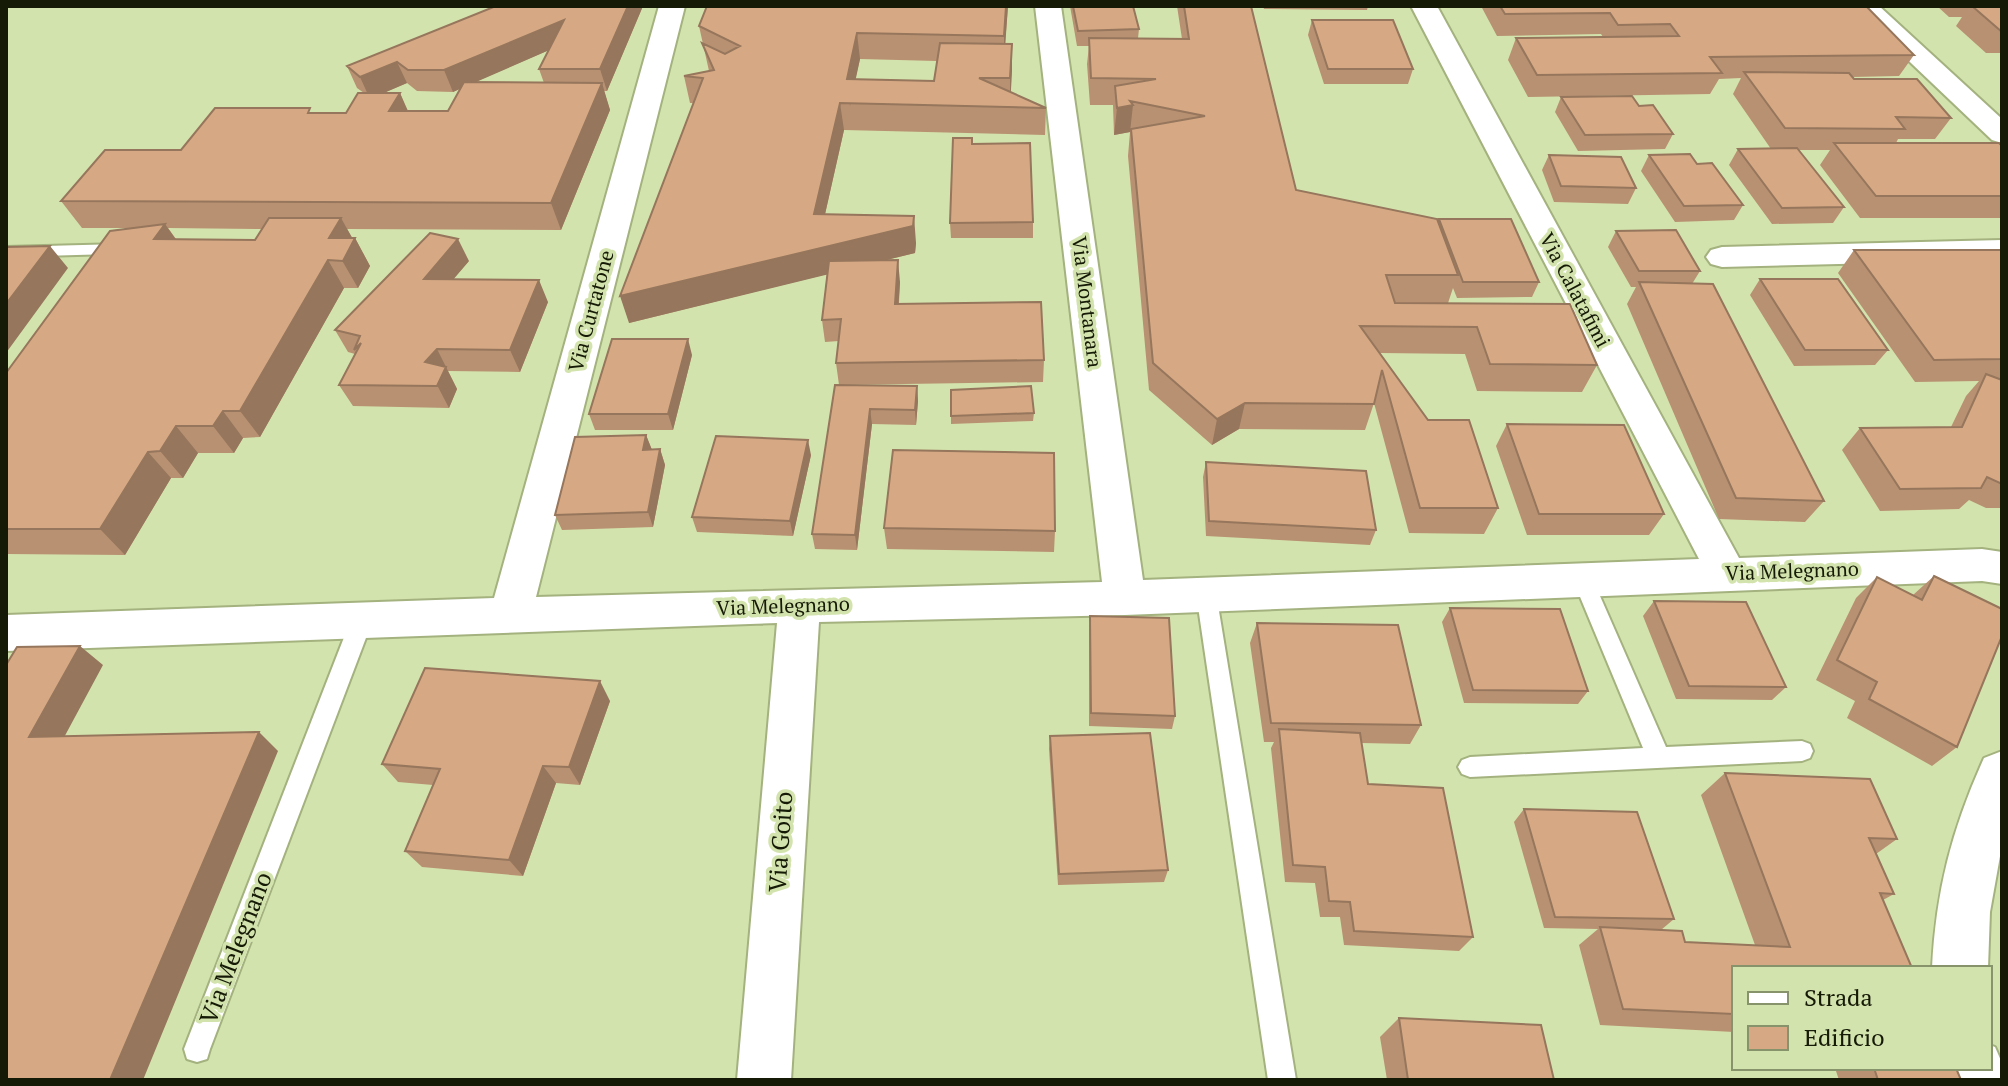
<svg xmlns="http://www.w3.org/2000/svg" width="2008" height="1086" font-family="'PT Serif',serif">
<rect width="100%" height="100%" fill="#d3e3ad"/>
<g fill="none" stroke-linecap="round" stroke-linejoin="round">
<g stroke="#a3b27e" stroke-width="4">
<path id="lane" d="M121,244L129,249L119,257L112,254L6,257V247Z
M1583,572L1590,574L1593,580L1666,747L1802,741L1810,744L1813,751L1810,758L1802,761L1470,777L1462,774L1458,767L1462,760L1470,757L1643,748L1573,580L1576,574Z
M1206,585L1213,587L1216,593L1296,1080H1268L1196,593L1199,587Z
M361,613L368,616L372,622L210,1049L207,1059L197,1062L187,1059L184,1049L350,622L354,616Z"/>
</g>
<g stroke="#a3b27e" stroke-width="4">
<path id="street" d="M659,6H685L536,597L1102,582L1035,6H1061L1143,580L1699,559L1411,6H1437L1739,558L1982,549L2002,552V584L1982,581L1125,615L819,622L791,1080H737L777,623L6,651V615L494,598Z
M1851,6H1879L2002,119V143L1992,140Z
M2002,240V260L1722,267L1711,264L1706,257L1711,250L1722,247Z"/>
</g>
<g stroke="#a3b27e" stroke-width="4">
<path id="secondary" d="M2002,751V845L1990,912L1988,968H1932C1936,890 1952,829 1984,758Z
M1990,1045L1995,1047L2002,1063V1080H1948L1944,1068H1990Z"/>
</g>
<use href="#lane" fill="#fff" fill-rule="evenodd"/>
<use href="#street" fill="#fff" fill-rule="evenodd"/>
<use href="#secondary" fill="#fff" fill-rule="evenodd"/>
</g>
<path fill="#b89172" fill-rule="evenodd" d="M496,6H643L607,91H604L610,110L561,230L347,229L352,238H355L370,266L358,288H344L260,437L243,438L234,453H198L183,478H171L125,555L6,554V373L131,228H82L61,201L181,150L313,113H346L364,93L357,88L347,66ZM549,50L539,69L544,83L475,82ZM407,83L417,91L453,92L461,88L448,111H407L400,93H383ZM168,228L262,229L255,240L176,239Z
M707,6H1008L1005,44H1012L1011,92L1046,108L1045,135L844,130L825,214L916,243L915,253L886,260L900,282L899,303L1044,360L1043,382L839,385L836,363L839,341L825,342L822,320L827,274L629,323L693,103H690L684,76L709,71L699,26ZM860,59L937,61L934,81L855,80Z
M1070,6H1133L1139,29L1138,38L1182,39L1177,6H1251L1296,190L1438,221L1439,219L1539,282L1532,297L1457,298L1453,288L1448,303L1570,304L1597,365L1582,392L1477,391L1465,354L1380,353L1428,420L1498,508L1484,534L1409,533L1374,403L1365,430L1239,429L1212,445L1149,390L1128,156L1130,132L1114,135L1113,105H1090L1087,64L1089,46H1077Z
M1263,6H1368L1367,10L1264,9Z
M1481,6H1866L1914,55L1899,76L1852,77L1854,79L1951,118L1935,139H1898L1896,143L2002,146V218H1860L1820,165L1830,150H1798L1844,207L1833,223L1772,224L1729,165L1738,149H1771L1733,94L1741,78L1719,79L1710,94L1528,97L1508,60L1516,38L1603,37L1601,34L1497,36Z
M1937,6H2002V53H1986L1956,26L1962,17H1949Z
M1312,20L1413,69L1408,84H1324L1308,35Z
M1561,97L1639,106L1673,134L1665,149L1578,151L1555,112Z
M972,144L1033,222V238H951L950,223Z
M1549,155L1636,188L1628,204L1554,202L1542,170Z
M1649,155L1697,164L1743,205L1734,220L1675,222L1641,171Z
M1616,231L1700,271L1692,284L1824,501L1805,522L1719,519L1627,304L1636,287H1631L1608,247Z
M1854,250H2002V508H1986L1969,500L1959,509L1880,511L1842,450L1860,428L1951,427L1966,396L1979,381L1915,382L1838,273Z
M469,261L453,279L548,302L520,372L448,371L457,389L449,408L353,406L339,385L355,354L348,352L335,330Z
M1760,279L1888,350L1875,365L1794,366L1750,295Z
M692,355L673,430H595L589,414Z
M835,385L917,386L918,401L916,425L872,424L857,550L815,549L812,534Z
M951,390L1034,413L1033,421L951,424Z
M1507,424L1664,514L1649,535H1527L1496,446Z
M646,435L652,450L660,449L665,465L653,527L562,530L555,515Z
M811,455L793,536L697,532L692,517Z
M1206,462L1376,530L1370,545L1206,536L1203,477Z
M884,528L1055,531L1054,552L887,549Z
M1934,576L1957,747L1932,766L1847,718L1855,701L1816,680L1856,598L1877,577L1913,595Z
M1654,601L1786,687L1772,700L1676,699L1643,616Z
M1450,608L1588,691L1578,704L1464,703L1442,622Z
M1090,616L1175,716L1172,729L1089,726V630Z
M1257,623L1421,725L1410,744L1361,743L1368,784L1473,937L1459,951L1344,945L1340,917H1320L1315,883L1285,882L1271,748L1274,742H1264L1250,643Z
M610,701L580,785L556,783L523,876L422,867L405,851L433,785L398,782L382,764Z
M1050,736L1168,870L1164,882L1058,885L1049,749Z
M1725,773L1897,839L1876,854L1894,894L1883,900L1912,968H1734V1032L1600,1025L1579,945L1598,929L1544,928L1514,822L1524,809L1674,919L1661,930L1685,942L1755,945L1701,795Z
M1399,1018L1554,1080H1387L1380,1037Z
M1835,1068H1956L1961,1080H1839Z"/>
<path fill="#96765c" d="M628,6H643L607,91L600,69Z
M1006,6H1008L1004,62V36Z
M564,20L570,41L453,92L444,70Z
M857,33L860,59L850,106L847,79Z
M1012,44V71L1010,105V78Z
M397,62L407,83L370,99L360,77Z
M602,83L610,110L561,230L551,203Z
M400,93L412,120L389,111Z
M840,103L844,130L819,241L814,214Z
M1133,105L1130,132L1114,135L1117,108Z
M914,216L916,243L915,253L629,323L620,296Z
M341,218L354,241L355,238L370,266L358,288L329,238Z
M165,224L184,251L154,239Z
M458,239L469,261L435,301L424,279Z
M50,246L68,268L6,353V304Z
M328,260L344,288L260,437L240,411Z
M898,260L900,282L897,326L895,304Z
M539,280L548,302L520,372L510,350Z
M688,339L692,355L673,430L668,414Z
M437,349L457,389L449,408L425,362Z
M917,386L918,401L916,425L915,410Z
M1245,403L1239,429L1212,445L1217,419Z
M870,409L872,424L857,550L855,535Z
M223,411L243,438L234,453L213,426Z
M176,426L198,453L183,478L160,451Z
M646,435L652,450H643Z
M808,440L811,455L793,536L790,521Z
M660,449L665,465L653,527L648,512Z
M148,452L171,478L125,555L100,529Z
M80,646L103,665L54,756L29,737Z
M600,681L610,701L580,785L569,767Z
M259,732L278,751L143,1080H110Z
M543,766L556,783L523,876L509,860Z"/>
<path fill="#d6a984" stroke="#96765c" stroke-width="2" d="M496,6H628L600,69H539L564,20L444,70H408L397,62L360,77L347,66Z
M707,6H1006L1004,36L857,33L847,79L934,81L940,43L1012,44L1010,78H979L1046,108L840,103L814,214L914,216L913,226L620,296L703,78L684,76L714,70L702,43L725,54L740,46L699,26Z
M1073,6H1133L1139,29L1078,31Z
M1184,6H1251L1296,190L1437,219L1458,275H1386L1395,303L1570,304L1597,365L1490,364L1477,327L1360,326L1428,420H1469L1498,508H1420L1382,370L1374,404L1245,403L1217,419L1153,363L1131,129L1205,116L1130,101L1133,105L1117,108L1115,86L1156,79L1091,78L1089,38L1189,39Z
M1500,6H1866L1914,55L1710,57L1722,73L1537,75L1516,38L1679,36L1670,24L1618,25L1610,13L1505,14Z
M1972,6H2002V32Z
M1312,20H1393L1413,69H1328Z
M1744,72L1849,73L1854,79H1917L1951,118L1896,117L1905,129L1785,128Z
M464,82L602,83L551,203L61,201L105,150H181L215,108H310L308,113H346L358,93H400L389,111H448Z
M1632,96L1639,106L1653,105L1673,134L1585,135L1561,97Z
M953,138H972V144L1030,143L1033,222L950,223Z
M1834,143H1999L2002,146V196H1876Z
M1797,148L1844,207L1782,208L1738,149Z
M1690,154L1697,164L1712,163L1743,205L1684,206L1649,155Z
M1549,155L1621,157L1636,188L1561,186Z
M269,218H341L329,238H355L343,261L328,260L240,411H223L213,426H176L160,451L148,452L100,529H6V373L110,231L165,224L154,239L255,240Z
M1439,219H1511L1539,282H1463Z
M1676,230L1700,271H1639L1616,231Z
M430,233L458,239L424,279L539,280L510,350L437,349L425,362L446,367L437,386L339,385L361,343L354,350L360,336L335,330Z
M50,246L6,304V247Z
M1854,250H2002V359L1934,360Z
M898,260L895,304L1041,302L1044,360L836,363L841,319L822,320L829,261Z
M1760,279H1838L1888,350H1805Z
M1639,282L1713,284L1824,501L1736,498Z
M612,339H688L668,414H589Z
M1986,374L2002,380V484L1987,477L1981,488L1900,489L1860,428L1962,427Z
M835,385L917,386L915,410L870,409L855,535L812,534Z
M1031,386L1034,413L951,416V390Z
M1507,424L1624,425L1664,514H1539Z
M646,435L643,450L660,449L648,512L555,515L575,437Z
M716,436L808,440L790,521L692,517Z
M893,450L1054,453L1055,531L884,528Z
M1206,462L1366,471L1376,530L1209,521Z
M1934,576L2002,609V636L1957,747L1869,699L1877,682L1837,660L1877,577L1922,600Z
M1654,601L1746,602L1786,687L1689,686Z
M1450,608L1560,609L1588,691L1473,690Z
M1090,616L1169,618L1175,716L1091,713Z
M1257,623L1398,625L1421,725L1271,723Z
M80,646L29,737L259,732L110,1080H6V665L17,647Z
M425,668L600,681L569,767L543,766L509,860L405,851L440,769L382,764Z
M1279,729L1360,733L1368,784L1443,788L1473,937L1354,931L1350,902L1329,901L1325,867L1293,865Z
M1150,733L1168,870L1059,874L1050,736Z
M1725,773L1870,779L1897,839L1869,838L1894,894L1880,893L1912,968H1734V1014L1623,1009L1600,927L1682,931L1685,942L1790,947Z
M1524,809L1637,812L1674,919L1555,917Z
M1399,1018L1541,1025L1554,1080H1408Z
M1874,1068H1956L1961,1080H1878Z"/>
<g text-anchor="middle" stroke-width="7" stroke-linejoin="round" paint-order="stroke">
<g font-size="20" fill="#151a06" stroke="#d3e3ad">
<text transform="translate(1575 290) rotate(62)" y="7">Via Calatafimi</text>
<text transform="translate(1087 302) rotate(83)" y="7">Via Montanara</text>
<text transform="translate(591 311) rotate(-75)" y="7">Via Curtatone</text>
<text transform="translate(1792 571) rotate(-2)" y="7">Via Melegnano</text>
<text transform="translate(783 606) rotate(-2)" y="7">Via Melegnano</text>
</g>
<g font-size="24" fill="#151a06" stroke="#d3e3ad">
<text transform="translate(781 842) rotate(-86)" y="8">Via Goito</text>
<text transform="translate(236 948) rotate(-69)" y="8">Via Melegnano</text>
</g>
</g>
<rect width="2008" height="1086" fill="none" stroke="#151a06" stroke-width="16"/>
<rect x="1732" y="966" width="260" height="104" fill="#d3e3ad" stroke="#87936a" stroke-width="2"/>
<rect x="1748" y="992" width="40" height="12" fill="#ffffff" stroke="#87936a" stroke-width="2"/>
<text x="1804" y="1006" font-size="24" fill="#151a06">Strada</text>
<rect x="1748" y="1026" width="40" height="24" fill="#d6a984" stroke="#87936a" stroke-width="2"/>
<text x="1804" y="1046" font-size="24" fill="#151a06">Edificio</text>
</svg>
